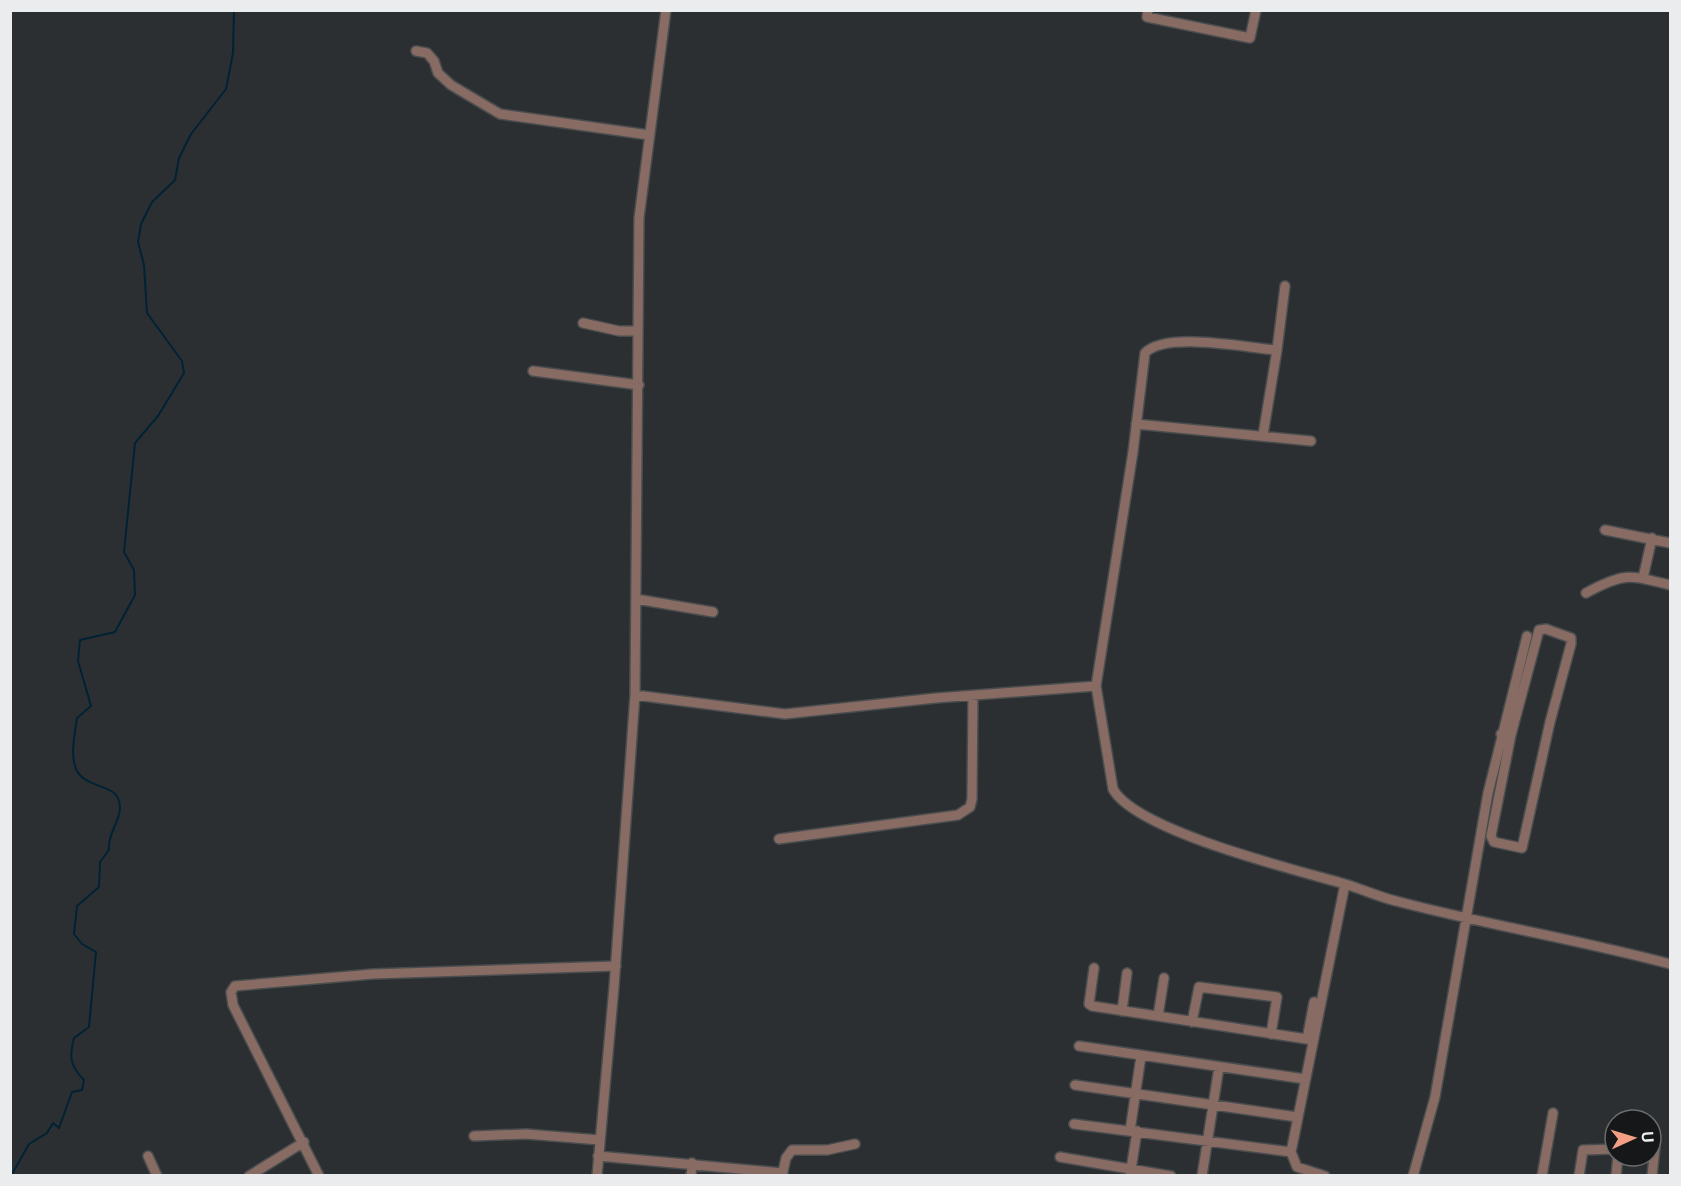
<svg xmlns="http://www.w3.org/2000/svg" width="1681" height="1186" font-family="'Public Sans',sans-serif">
<rect width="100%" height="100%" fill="#2c2f31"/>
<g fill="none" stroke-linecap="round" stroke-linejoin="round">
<path stroke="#002235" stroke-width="2" d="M11,1176L29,1144L47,1133L53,1123L59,1128L72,1092L82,1090L84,1080C70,1066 69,1057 74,1038L89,1027L96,952L82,944L74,934L77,906L99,887L100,862L109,850C107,832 124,818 119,801C114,783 85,789 76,769C70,755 75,733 77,718L91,706L78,661L80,640L115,632L135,595L134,570L124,552L135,443L158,416L184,373L182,361L147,313L144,265L138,242L141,224L152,202L175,180L179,158L191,134L226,89L233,53L234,10"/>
<g stroke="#4a4d4f" stroke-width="12">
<path id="minor" d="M1148,10L1147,17L1250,38L1256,10
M416,51L427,53L434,61L438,73L451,85L500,114L649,135
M583,323L619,331H638
M533,371L639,385
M1136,424L1311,441
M1263,435L1277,350
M1605,530L1670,543
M1643,578L1652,538
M1586,593C1625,572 1629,575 1670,585
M636,599L713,612
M1096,686L1133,452L1145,353C1166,331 1247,348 1277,350L1285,286
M635,695L785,714L936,698L1096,686L1113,789C1136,831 1296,870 1345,884C1362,889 1379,897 1396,901C1487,925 1580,940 1670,964
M1501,734L1511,735L1539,630L1546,629L1571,638V644L1550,722L1522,848L1494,842L1491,836L1511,735
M779,839L958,815L970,807L972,799L973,696
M1094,968L1089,1004L1092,1006L1313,1040
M1122,1011L1127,973
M1158,1016L1164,978
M1192,1022L1199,987L1277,997L1271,1034
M1307,1039L1314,1002
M1079,1046L1305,1079
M1075,1085L1297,1117
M1074,1124L1291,1152
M1130,1131L1141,1056
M474,1136L526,1134L600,1140
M148,1156L157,1176
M598,1156L783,1173
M1060,1157L1171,1176
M249,1176L304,1142
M319,1176L233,1005L231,992L235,986L373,974L616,966
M597,1176L614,987L635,695L639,218L666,10
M691,1176L692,1163
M782,1176L786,1158L792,1150H827L855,1144
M1130,1176L1137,1131
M1202,1176L1219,1067
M1325,1176L1297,1167L1291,1152L1345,884
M1413,1176L1435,1097L1488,793L1527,636
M1542,1176L1553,1113
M1579,1176L1583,1150L1615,1149
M1616,1176L1618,1156
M1652,1176L1655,1148"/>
</g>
<use href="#minor" stroke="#886b62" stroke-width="9"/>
</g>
<rect width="1681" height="1186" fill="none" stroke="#eaeced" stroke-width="24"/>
<g transform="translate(1633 1138) rotate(86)"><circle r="28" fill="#161718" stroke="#6b6c6d" stroke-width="1.5"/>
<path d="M0-4.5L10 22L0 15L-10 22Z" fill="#f39f83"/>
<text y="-9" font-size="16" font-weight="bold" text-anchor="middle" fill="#eaeced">U</text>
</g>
</svg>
